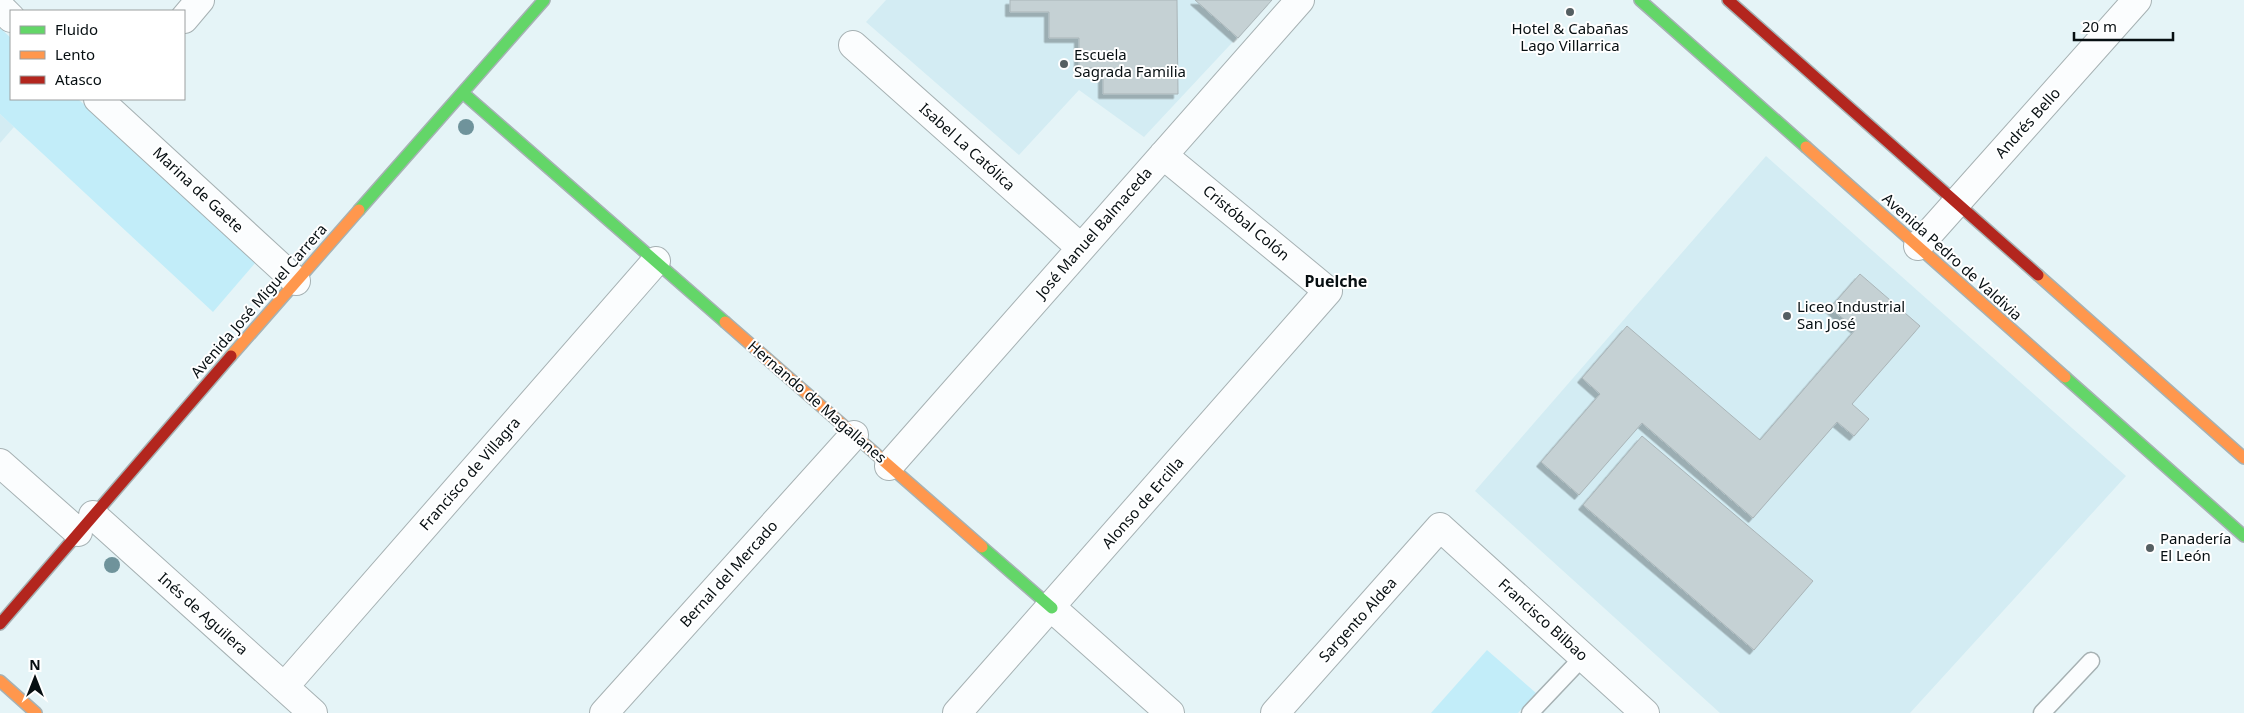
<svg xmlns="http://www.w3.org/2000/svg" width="2244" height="713" font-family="'Noto Sans',sans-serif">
<defs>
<filter id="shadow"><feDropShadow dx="-4.5" dy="4.5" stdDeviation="0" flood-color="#0004"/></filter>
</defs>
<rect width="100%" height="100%" fill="#e5f4f7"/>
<path fill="#d3ecf3" d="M886,0H1272L1144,137L1079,90L1019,155L866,22Z
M0,114L14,127L0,143Z
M1766,156L2126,476L1910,713H1720L1475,491Z"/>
<path fill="#c2edf9" d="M0,28L11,38V99H78L256,262L213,312L0,114Z
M1487,650L1536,693L1518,713H1431Z"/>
<path fill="#c5d1d4" stroke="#aab5b8" filter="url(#shadow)" d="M1010,0H1177L1178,94H1103V68H1079V38H1049V12H1010Z
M1195,0H1272L1238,38Z
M1860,274L1920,326L1852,404L1869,419L1854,436L1837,422L1753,518L1642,423L1579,495L1541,462L1600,394L1582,378L1627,326L1760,440L1856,329L1830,308Z
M1642,436L1813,581L1754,650L1583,505Z"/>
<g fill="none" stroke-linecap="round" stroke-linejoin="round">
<g stroke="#a6b1b3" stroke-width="19">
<path id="lane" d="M1530,713L1583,657
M2042,713L2091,661"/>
</g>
<g stroke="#a6b1b3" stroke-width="30">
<path id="street" d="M0,7L11,18
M184,19L200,0
M853,45L1081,248
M98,99L296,281
M1918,246L2137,0
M0,463L78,532
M889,466L1300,0
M93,515L313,713
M1052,608L1170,713
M284,687L656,261
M604,713L854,435
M957,713L1328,291L1163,155
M1275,713L1440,527L1645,713"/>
</g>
<g stroke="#a6b1b3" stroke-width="14">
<path id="fast" d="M1640,0L1806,147
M463,93L725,322
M359,210L544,0
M2065,377L2244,536
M982,547L1052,608"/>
</g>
<g stroke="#a6b1b3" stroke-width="14">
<path id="slow" d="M1806,147L2065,377
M2038,275L2244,458
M725,322L982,547
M231,356L359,210
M0,681L36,713"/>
</g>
<g stroke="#a6b1b3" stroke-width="14">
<path id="jam" d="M1728,0L2038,275
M0,624L231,356"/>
</g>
<use href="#lane" stroke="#fbfdfe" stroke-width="16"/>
<use href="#street" stroke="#fbfdfe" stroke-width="28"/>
<use href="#fast" stroke="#63d668" stroke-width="11"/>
<use href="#slow" stroke="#ff974d" stroke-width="11"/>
<use href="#jam" stroke="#b3261e" stroke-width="11"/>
</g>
<g fill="#6f939b">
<circle cx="466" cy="127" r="8"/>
<circle cx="112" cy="565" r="8"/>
</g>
<g fill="#555f62" stroke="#fff" stroke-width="2">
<circle cx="1570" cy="12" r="5"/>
<circle cx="1064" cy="64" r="5"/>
<circle cx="1787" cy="316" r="5"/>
<circle cx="2150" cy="548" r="5"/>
</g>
<g text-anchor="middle" stroke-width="4" stroke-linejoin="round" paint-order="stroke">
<g font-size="15" fill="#070f12" stroke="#fff" text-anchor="start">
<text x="1570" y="34" text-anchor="middle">Hotel &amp; Cabañas<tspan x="1570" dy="17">Lago Villarrica</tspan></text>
<text x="1074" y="60">Escuela<tspan x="1074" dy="17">Sagrada Familia</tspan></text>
<text x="1797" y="312">Liceo Industrial<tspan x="1797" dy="17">San José</tspan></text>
<text x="2160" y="544">Panadería<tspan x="2160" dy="17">El León</tspan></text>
</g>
<g font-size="15" fill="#070f12" stroke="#fff">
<text transform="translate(2028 123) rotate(-48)" y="5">Andrés Bello</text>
<text transform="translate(967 147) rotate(42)" y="5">Isabel La Católica</text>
<text transform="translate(198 190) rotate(43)" y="5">Marina de Gaete</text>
<text transform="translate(1246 223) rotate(40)" y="5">Cristóbal Colón</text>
<text transform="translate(1094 233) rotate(-49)" y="5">José Manuel Balmaceda</text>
<text transform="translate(1952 257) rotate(42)" y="5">Avenida Pedro de Valdivia</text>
<text transform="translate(259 301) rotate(-49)" y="5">Avenida José Miguel Carrera</text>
<text transform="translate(817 402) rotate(41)" y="5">Hernando de Magallanes</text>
<text transform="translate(470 474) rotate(-49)" y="5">Francisco de Villagra</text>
<text transform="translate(1143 503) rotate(-49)" y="5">Alonso de Ercilla</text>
<text transform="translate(729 574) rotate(-48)" y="5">Bernal del Mercado</text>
<text transform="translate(203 614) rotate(42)" y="5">Inés de Aguilera</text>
<text transform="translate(1358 620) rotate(-48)" y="5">Sargento Aldea</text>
<text transform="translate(1543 620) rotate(42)" y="5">Francisco Bilbao</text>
</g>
<g font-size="16" font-weight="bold" fill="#070f12" stroke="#fff">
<text x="1336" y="287">Puelche</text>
</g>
</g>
<rect x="10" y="10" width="175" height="90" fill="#ffffff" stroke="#9c9fa0"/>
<rect x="20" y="26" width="25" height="8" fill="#63d668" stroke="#9c9fa0"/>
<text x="55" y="35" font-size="15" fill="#070f12">Fluido</text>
<rect x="20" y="51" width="25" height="8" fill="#ff974d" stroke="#9c9fa0"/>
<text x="55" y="60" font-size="15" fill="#070f12">Lento</text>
<rect x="20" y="76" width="25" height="8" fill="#b3261e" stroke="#9c9fa0"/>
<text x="55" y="85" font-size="15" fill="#070f12">Atasco</text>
<g transform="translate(35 678)" stroke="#ffffff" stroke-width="4" paint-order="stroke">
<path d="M0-4L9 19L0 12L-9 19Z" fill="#070f12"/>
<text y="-8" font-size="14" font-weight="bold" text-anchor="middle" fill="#070f12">N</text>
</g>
<path d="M2074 32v8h99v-8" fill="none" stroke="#070f12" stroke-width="2.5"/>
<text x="2082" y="32" font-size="15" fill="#070f12" stroke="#ffffff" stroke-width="4" paint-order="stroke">20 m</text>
</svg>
